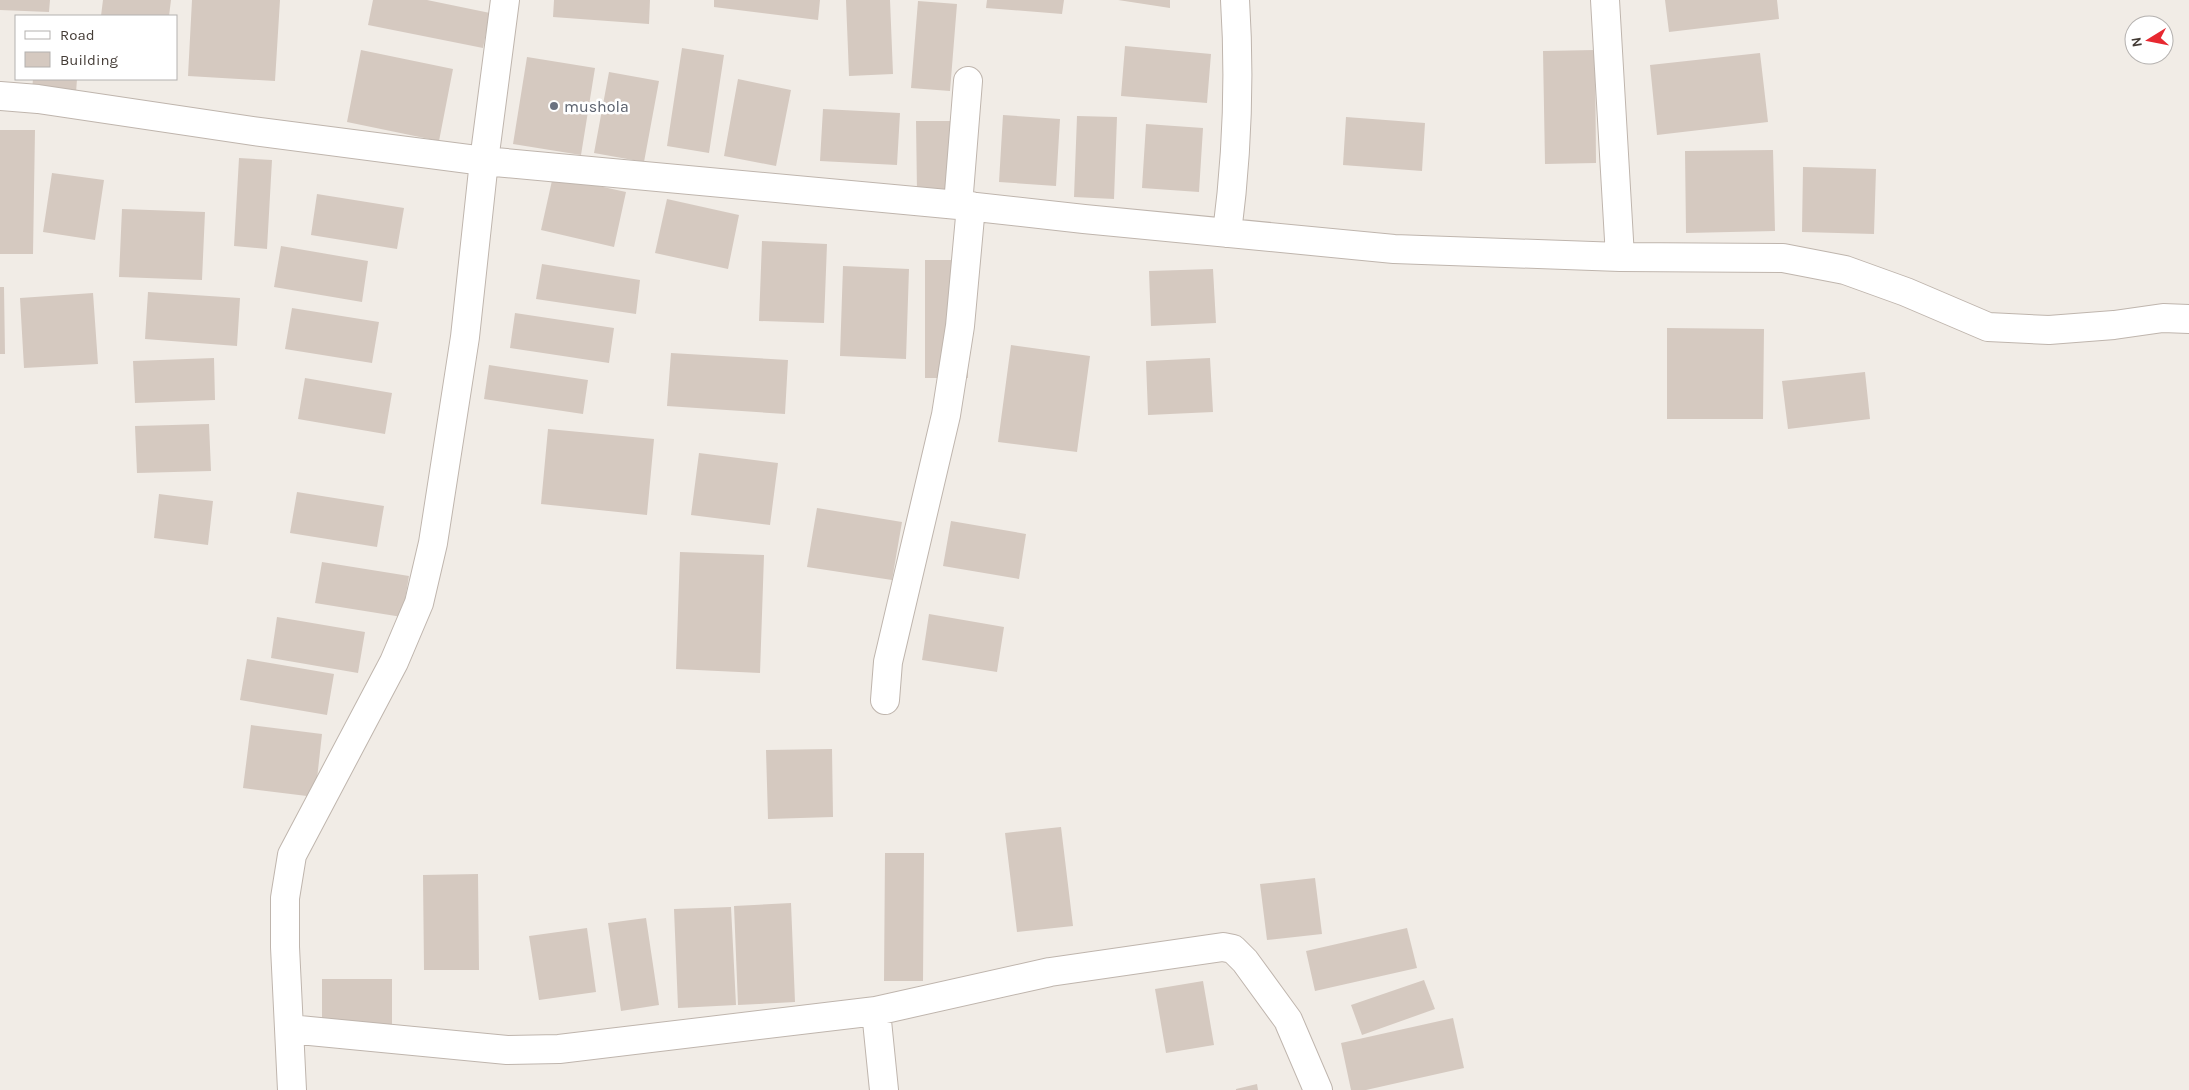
<svg xmlns="http://www.w3.org/2000/svg" width="2189" height="1090" font-family="Karla,sans-serif">
<rect width="100%" height="100%" fill="#f1ece6"/>
<path fill="#d5c9c0" d="M0,0H50L49,12L0,10Z
M103,0H171L169,16H101Z
M192,0H280L275,81L188,76Z
M373,0H427L490,13L483,48L368,25Z
M554,0H650L649,24L553,17Z
M714,0H820L818,20L714,7Z
M846,0H890L893,74L849,76Z
M987,0H1064L1062,14L986,8Z
M1118,0H1170V8Z
M1665,0H1777L1779,19L1669,32Z
M918,1L957,4L950,91L911,88Z
M1125,46L1211,54L1207,103L1121,96Z
M682,48L724,55L709,153L667,146Z
M361,50L453,69L439,141L347,122Z
M1595,50L1596,163L1545,164L1543,51Z
M1760,53L1768,122L1657,135L1650,65Z
M527,57L595,68L581,155L513,144Z
M609,72L659,81L644,162L594,153Z
M33,79H77L76,93L32,90Z
M738,79L791,90L776,166L724,156Z
M823,109L900,113L897,165L820,161Z
M1003,115L1060,119L1056,186L999,182Z
M1077,116L1117,117L1114,199L1074,197Z
M1346,117L1425,123L1422,171L1343,165Z
M916,121H955L956,192H917Z
M1146,124L1203,128L1199,192L1142,188Z
M0,130H35L33,254H0Z
M1773,150L1775,231L1686,233L1685,151Z
M239,158L272,160L267,249L234,246Z
M1803,167L1876,169L1874,234L1802,232Z
M52,173L104,180L95,240L43,232Z
M553,176L626,192L614,247L541,230Z
M317,194L404,208L397,249L311,235Z
M667,199L739,215L728,269L655,253Z
M122,209L205,212L202,280L119,277Z
M762,241L827,244L824,323L759,321Z
M281,246L368,261L362,302L274,287Z
M925,260H968V378H925Z
M542,264L640,280L636,314L536,299Z
M843,266L909,269L906,359L840,356Z
M1213,269L1216,323L1151,326L1149,271Z
M0,287H4L5,354H0Z
M148,292L240,298L237,346L145,339Z
M93,293L98,364L24,368L20,298Z
M292,308L379,322L372,363L285,349Z
M515,313L614,328L609,363L510,348Z
M1667,328L1764,329L1763,419H1667Z
M1011,345L1090,356L1077,452L998,442Z
M671,353L788,360L785,414L667,406Z
M214,358L215,400L135,403L133,361Z
M1210,358L1213,412L1148,415L1146,361Z
M489,365L588,380L583,414L484,399Z
M1865,372L1870,419L1788,429L1782,381Z
M305,378L392,393L385,434L298,419Z
M209,424L211,471L137,473L135,426Z
M548,429L654,439L647,515L541,504Z
M699,453L778,463L770,525L691,515Z
M297,492L384,506L377,547L290,533Z
M159,494L213,501L208,545L154,538Z
M817,508L902,522L892,580L807,567Z
M951,521L1026,534L1019,579L943,566Z
M680,552L764,555L760,673L676,669Z
M322,562L409,576L402,617L315,603Z
M929,614L1004,627L997,672L922,660Z
M277,617L365,632L358,673L271,658Z
M247,659L334,674L327,715L240,700Z
M251,725L322,734L315,797L243,788Z
M832,749L833,817L768,819L766,750Z
M1061,827L1073,926L1017,932L1005,833Z
M885,853H924L923,981H884Z
M478,874L479,970H424L423,875Z
M1315,878L1322,934L1267,940L1260,884Z
M791,903L795,1002L738,1005L734,906Z
M731,907L736,1005L678,1008L674,909Z
M646,918L659,1005L621,1011L608,923Z
M587,928L596,992L539,1000L529,936Z
M1407,928L1417,968L1315,991L1306,951Z
M322,979H392V1032H322Z
M1424,980L1435,1009L1362,1035L1351,1005Z
M1203,981L1214,1045L1166,1053L1155,989Z
M1453,1018L1464,1068L1366,1090H1351L1341,1043Z
M1257,1084L1258,1090H1236V1089Z"/>
<g fill="none" stroke-linecap="round" stroke-linejoin="round">
<g stroke="#bfb5ad" stroke-width="30">
<path id="minor" d="M1605,0L1620,257
M0,96L38,99L253,131L484,161L958,205L1084,219L1394,249L1620,257L1783,258L1845,270L1906,292L1988,327L2049,330L2114,325L2163,318L2189,319
M958,205L968,81
M1227,233C1237,156 1240,77 1235,0
M885,700L888,662L946,415L960,326L971,206
M876,1011L884,1090
M289,1029L507,1050L559,1049L876,1011L1050,972L1223,947L1233,949L1245,961L1288,1020L1318,1090
M292,1090L285,947V898L292,855L394,662L419,603L433,543L465,337L484,161L505,0"/>
</g>
<use href="#minor" stroke="#fff" stroke-width="28"/>
</g>
<circle fill="#6b7280" stroke="#fff" stroke-width="2" cx="554" cy="106" r="5"/>
<g text-anchor="middle" stroke-width="5" stroke-linejoin="round" paint-order="stroke">
<g font-size="16" fill="#5b616d" stroke="#fff" text-anchor="start">
<text x="564" y="112">mushola</text>
</g>
</g>
<rect x="15" y="15" width="162" height="65" fill="#ffffff" stroke="#b4b1af"/>
<rect x="25" y="31" width="25" height="8" fill="#ffffff" stroke="#b4b1af"/>
<text x="60" y="40" font-size="15" fill="#443c36">Road</text>
<rect x="25" y="52" width="25" height="15" fill="#d5c9c0" stroke="#b4b1af"/>
<text x="60" y="65" font-size="15" fill="#443c36">Building</text>
<g transform="translate(2149 40) rotate(260)"><circle r="24" fill="#ffffff" stroke="#b4b1af"/>
<path d="M0-4L9 19L0 12L-9 19Z" fill="#e72830"/>
<text y="-8" font-size="14" font-weight="bold" text-anchor="middle" fill="#443c36">N</text>
</g>
</svg>
